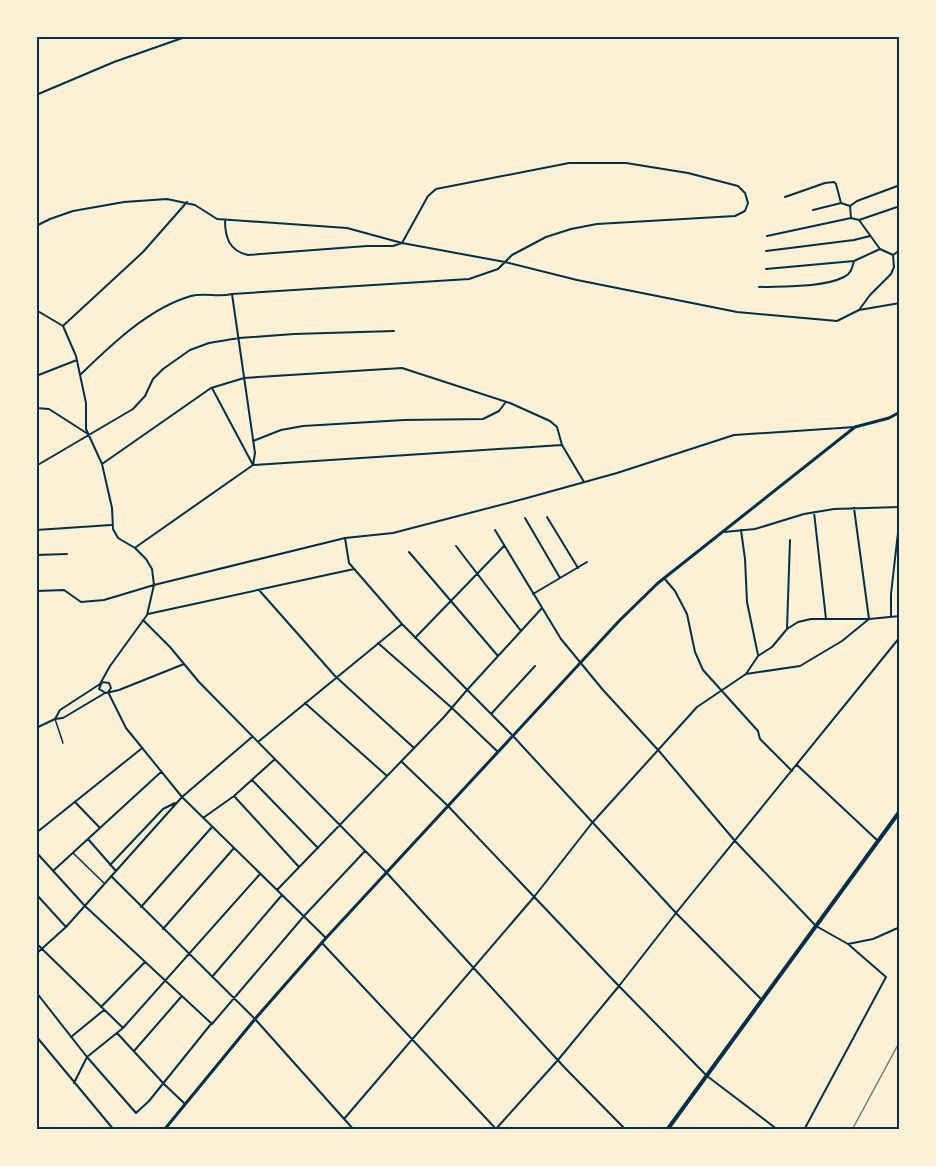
<svg xmlns="http://www.w3.org/2000/svg" width="936" height="1166" font-family="Rubik,sans-serif">
<rect width="100%" height="100%" fill="#fdf0d5"/>
<g fill="none" stroke-linecap="round" stroke-linejoin="round">
<path stroke="#003049" stroke-width="1.5" d="M55,719L63,743"/>
<path stroke="#003049" stroke-width="1.5" d="M73,853L104,883"/>
<path stroke="#003049" stroke-width="2" d="M36,95L114,62L188,36
M785,197L825,183L834,182L836,184L841,203
M850,206L857,201L900,185
M850,206L851,218
M813,210L841,203L850,206
M859,220L880,249L893,255
M36,226L50,219L73,211L124,202L167,199L195,205L217,219L347,228L402,243L505,262L577,280L737,312L837,321L859,310L900,303
M767,236L851,218L859,220L900,206
M766,251L854,240L870,236
M893,255L900,250
M766,269L854,261L880,249
M759,287C783,286 822,288 844,277C851,274 852,268 854,261
M232,294L255,453L253,465
M36,310L63,326L76,356L86,403V429L102,464L112,508L113,529L118,538L135,548L146,559L152,569L154,585L345,538L393,533L527,498L617,473L734,435L855,427
M859,310L870,295L891,274L894,267L893,255
M64,325L143,252L187,202
M81,374C111,345 149,308 191,296C205,292 218,298 232,294L469,279L498,269L512,255L546,237L571,229L597,224L735,216L745,211L748,203L745,193L738,186L688,173L626,163H569L436,189L428,196L402,243L393,246H367L248,255C229,251 225,237 225,220
M36,376L77,360
M212,388L253,465
M36,408L49,409L88,434
M253,441L281,430L303,426L404,420L483,419L499,411L505,403
M102,464L211,388L244,378L402,368L510,403L550,421L557,427L562,445L584,482
M36,466L133,409L145,396L153,379L163,369L190,350L209,343L239,338L294,334L394,331
M814,512L826,619
M547,517L578,568
M525,518L560,578
M36,530L111,525
M495,530L561,639L603,690L659,751L735,841L816,926L848,944L886,977L804,1130
M741,530L745,559L747,602L758,655
M724,532L755,529L804,514L834,509L900,507
M345,538L349,563L402,624L513,736L676,913L762,1000
M456,546L521,631
M136,547L253,465L562,445
M409,552L498,656
M36,555L67,554
M664,578L675,591L687,614L695,652L703,670L758,731L760,739L792,771
M259,590L335,676L414,748
M36,591L64,590L81,602L104,600L154,585L147,615L110,666L100,684L60,710L55,719L36,728
M533,594L587,562
M148,614L354,569
M891,617V594L900,515
M143,620L170,647L199,682L386,872L565,1068L626,1130
M787,629L790,540
M415,638L504,546
M378,643L452,708L498,752
M184,664L119,690L106,693L99,689L102,682L109,683L111,688L108,692L126,728L182,797L326,938
M746,674L758,656L772,647L787,629L798,622L811,619H869L854,508
M305,703L387,776
M491,714L535,666
M55,719L63,718L105,693
M258,742L402,624
M402,762L448,806L615,982L707,1076L778,1130
M797,765L878,841
M252,780L318,848
M234,796L299,867
M75,802L100,828
M203,818L234,796L275,759
M36,833L141,749
M88,839L116,871
M36,852L85,906L212,1024L304,916L365,851
M110,865L163,809L175,803
M53,871L161,772
M111,876L255,1019L354,1130
M277,890L444,717L467,690L542,608
M36,894L66,927
M141,907L212,827
M163,929L234,848
M36,943L123,1028
M322,943L497,1130
M848,944L873,939L900,927
M36,954L66,927L182,797L252,737
M212,977L282,895
M36,992L87,1057L136,1113L149,1101L211,1024
M101,1007L145,962
M117,1033L164,1084L185,1104
M36,1036L114,1130
M71,1037L104,1010
M134,1051L181,997
M74,1083L87,1057L123,1028L260,874
M344,1119L534,897L592,823L697,707L746,674L800,666L842,641L869,619L900,616
M495,1130L558,1060L619,986L676,913L900,637"/>
<path stroke="#003049" stroke-width="3" d="M164,1130L255,1019L326,938L619,621L658,583L855,427L889,418L900,412"/>
<path stroke="#003049" stroke-width="4" d="M667,1130L900,811"/>
<path stroke="#657d81" stroke-width="1.5" d="M852,1130L900,1041"/>
</g>
<rect width="936" height="1166" fill="none" stroke="#fdf0d5" stroke-width="75"/>
<rect x="38" y="38" width="860" height="1090" fill="none" stroke="#003049" stroke-width="2"/>
</svg>
